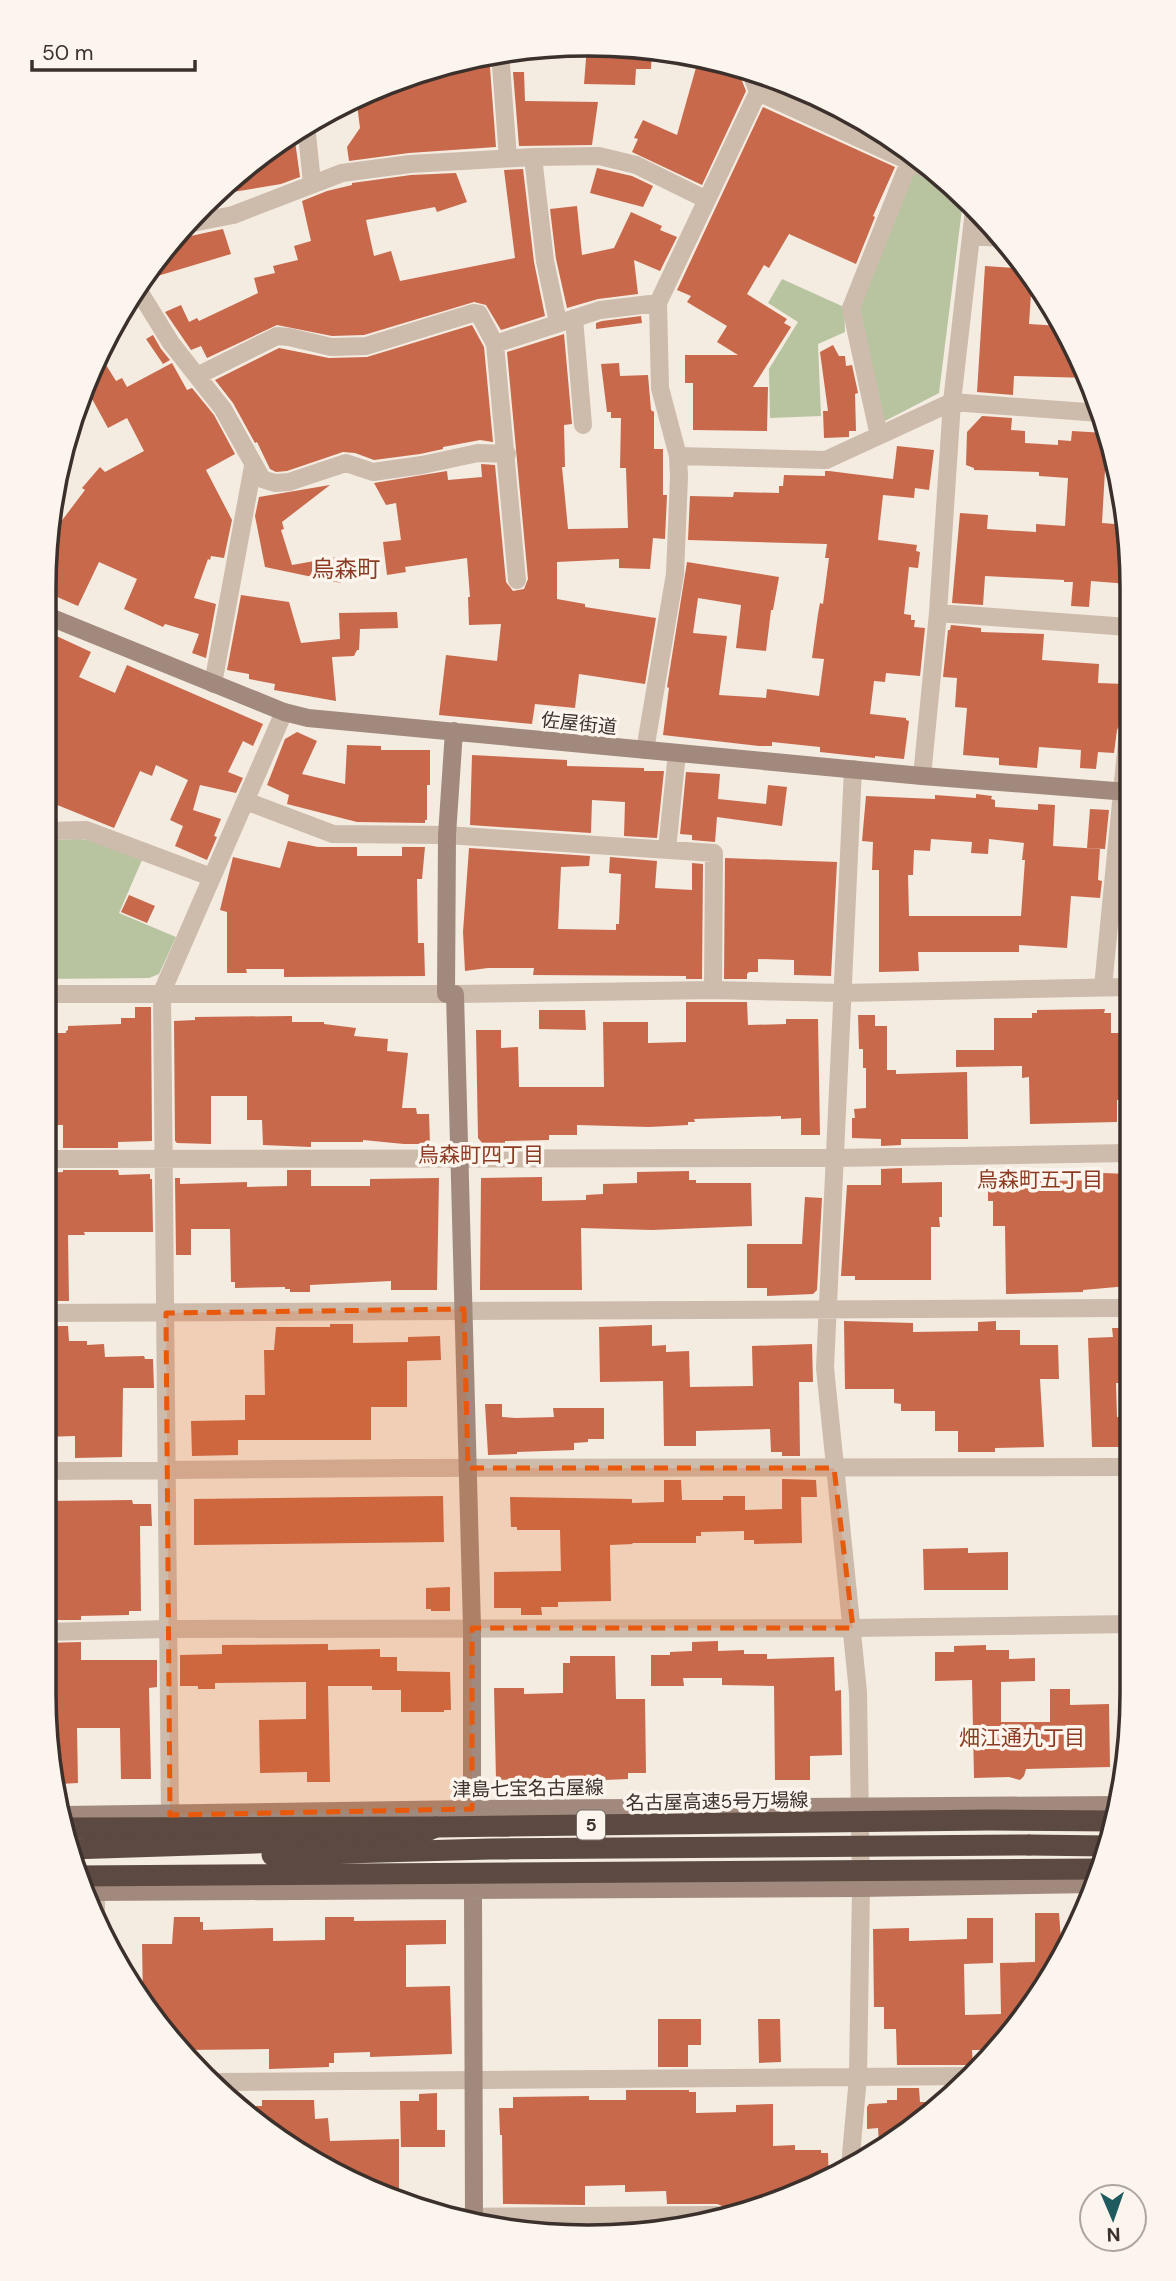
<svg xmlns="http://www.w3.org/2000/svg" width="1176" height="2281" font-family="'DM Sans','Noto Sans JP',sans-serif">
<rect width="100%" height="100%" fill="#f4ebe1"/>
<path fill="#b8c4a0" d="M914,169C933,179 960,185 962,209L939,393L881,423L859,307Z
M782,279L844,307L845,332L818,344L821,416L770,418L769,369L798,322L768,303Z
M78,839L95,840L142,860L119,913L176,937L159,974L149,978L44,979L45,840Z"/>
<path fill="#c8694b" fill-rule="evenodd" d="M609,45V48L652,50L651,69H636L635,85L584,84L587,46Z
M489,55L496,147L409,153L349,161L347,147L360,128L357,104L367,103V94L413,73Z
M699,57L734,64L733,72L739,73L746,91L702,185L632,152L638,139L634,138L643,120L677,135Z
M513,72H524L525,101L598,102L592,145L519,146Z
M765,77L815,95L814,105L767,84Z
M763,107L895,167L873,216L875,217L856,264L789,234L769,268L764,265L747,294L787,319L784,323L791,327L753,387H768L767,431L693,430V383H685V355H738L717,342L727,326L687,302L691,296L677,290Z
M295,141L300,177L281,184L233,192L230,178L277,145Z
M597,168L632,176L653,186L643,207L590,193Z
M523,169L534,262L545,316L501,330L486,305L474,302L364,335L332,336L277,325L207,358L201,346L191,350L165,312L181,305L189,322L197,318L199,321L258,293L254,278L275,273L273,266L298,260L294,246L311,241L302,201L327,191L352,185V183L411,175L456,173L467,202L437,212L435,207L366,220L374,256L391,251L400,281L515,258L504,170Z
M577,206L582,255L614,248L631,212L662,226L660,230L677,237L660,271L634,260L638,294L598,299L567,308L556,259L550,209Z
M223,229L231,254L144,280L143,278L156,257L172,240Z
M985,266L1027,269L1032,278L1029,324L1060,326L1090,378L1014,376L1013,395L977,392Z
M641,316L642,323L596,329V323L602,321Z
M472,325L484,347L493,442L480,440L443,447V449L420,454L374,460L355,453L343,452L287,471L276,472L270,469L257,442L255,443L233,403L215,380L279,348L329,358L367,357Z
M564,334L572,424L564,425L565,467H562L568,529L628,528L626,468H620L621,418H611V412H607L601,364L619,363L620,376L648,375L651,410L654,412V449H663V495H667L665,539L653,538L650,569L619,568V559L557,562V599L585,604V607L656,618L645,684L579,674L575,708L535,704L532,724L439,715L446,655L497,661L501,624L469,625L468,597H470L467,558L405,567L406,572L387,575L383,542L401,540L396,503L386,505L374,483L447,471L448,480L482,477L481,464L495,465L506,582L513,591L524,589L528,579L507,352Z
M153,335L161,349L170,360L163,364L146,339Z
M833,345L839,356H845L846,366L852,365L857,388L858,393L855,394L856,431H849V437L824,438L823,411H828L820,352Z
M98,352L116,381L122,378L127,387L172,363L187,390L192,388L214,415L235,454L206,470L232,520L224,558L211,556L210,560L208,559L194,598L216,604L206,658L192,653L199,634L165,624L163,627L124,609L137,579L99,562L78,606L48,593L55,578L45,573V562L60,529L57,527L85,490L82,488L100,467L105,472L144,451L127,418L108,428L85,386Z
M982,416L1012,418L1011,430L1025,431V443L1058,445V440L1071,441L1072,431L1105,433L1115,470H1105L1102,523L1128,525V584L1091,581L1089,607L1071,606L1073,582H1064V580L985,576L983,605L952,603L960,513L988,515L987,529L1036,532V524L1065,526L1068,478L1039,476V472L974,470V468L966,465L967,432Z
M897,446L934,450L929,490L915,488L914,498L883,495L878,540L917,545L916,551L920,552L918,568L909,567L904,614L911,615V620H915L914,627L925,628L920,676L886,673L885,682L874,681L870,714L906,718V720L909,721L904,759L875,756V758L820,752V747L772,742V746H759L663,735L669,688L667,687L687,562L779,577L773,610H771L766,651L736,648L741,605L698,598L693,633L727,636L719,695L766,698L767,689L819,696L824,659L812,658L818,614L820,603L823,604L829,558H825L827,544L688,540L690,496L733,497L734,492L779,493V486H783L784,475L825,476V471H829L893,479Z
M330,485L282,522L284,529L281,530L292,565L337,557L341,583L265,567L255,516L259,497Z
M241,595L289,602L301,643L340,639L339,613L397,612L398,628L360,629L359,650H357L354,656L332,657L336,701L274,690L275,684L249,679V674L227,670Z
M951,625L981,628V632L1044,634L1042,660L1099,664L1098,683L1124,684L1121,722L1117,730L1114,753L1098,752L1096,769L1080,768L1081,750L1039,747L1037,768L999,765V758L963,755L967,708L955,707L957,678L943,677L948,630H950Z
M50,633L91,652L79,677L115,693L127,665L263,724L253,746L243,741L228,772L243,778L236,793L200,785L193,810L221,819L214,836L217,837L207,860L175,846L183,826L170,820L188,780L156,765L152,776L140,771L114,828L45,800V643Z
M297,732L317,741L302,774L345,784L347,745L381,746V750H430V785H427V820H425V823L357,822L287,804L289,795L267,785L285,739Z
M472,755L567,760V766L644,768V771H664L657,838L624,836L625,802L592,800L591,833L470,825Z
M686,772L720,774L718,799L766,804L768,785L787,787L782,826L717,817L715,842L692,840V835L680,834Z
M976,794L992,796L991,799L995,800V807L1038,810V804L1055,805L1053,846L1100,849L1098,880L1102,881L1100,898L1071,896L1067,948L1019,945V952H918L919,971L879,972V870H872L873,842L862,841L866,796L935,799V795L976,798ZM931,839L972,842L971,853L988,854L989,839L1024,843L1022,860H1025L1021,916H909L908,875H913L914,850L930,851Z
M1090,809L1109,810L1105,849L1087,848Z
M288,841L318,847H357V856H402V847H425L422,879H417L418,943H424L425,976L284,977V969H246L247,973H227V912L220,910L233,857L280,868Z
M469,848L590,856L589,866L561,867L558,929L616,930V924H619L621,874L609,873L610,857L657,861L655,888L692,890V863L703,864L702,979H686V976L533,975L534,968H488L465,971L463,932Z
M725,858L837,862L831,976L794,975V960L758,959V972H749L747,974V979H724Z
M129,895L155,906L147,923L121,912Z
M686,1002H747L748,1025L786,1024V1019H818L820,1135H801V1118L781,1119V1116L694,1119L695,1122H688V1125L649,1127L577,1125V1135H549V1140L505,1141V1145H484L478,1138L476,1030H501V1048L518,1047L519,1087H604L603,1022H648V1043L686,1042Z
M135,1007H151L152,1141L118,1142V1148H63V1125H44V1036H54V1033H66V1031L68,1030V1026L121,1024V1018H135Z
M1105,1009L1104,1013H1111V1033H1129V1061H1127V1100H1117V1122L1030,1124L1029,1077L1022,1078V1066L956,1067V1050H994V1018H1032V1013H1037V1010Z
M539,1010H585L586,1030L539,1029Z
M858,1015H875V1026H887V1070H896V1074L967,1072L968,1139H901V1145L881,1146V1139L852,1138V1118H855L854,1109L866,1108V1068H863V1049H859Z
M292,1016V1022H324V1024L356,1028L354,1036L388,1039L387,1051L408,1053L402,1108H416L417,1114H429L430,1144H404L363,1140V1142H311V1147L263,1145L262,1120H247V1096H211V1144L177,1143L175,1141L174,1021L195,1020V1017Z
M902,1168V1183L942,1182V1217H939L940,1227H931V1280H855V1276H841L847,1185H881V1169Z
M63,1170H118L119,1175L150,1174V1179H152L153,1232H84L85,1235H68L69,1301H52V1273H44V1173L63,1172Z
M287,1170H311V1186H370V1179L439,1178L437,1290H391V1281L310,1285V1292H290V1289H285V1287L235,1288V1282H231L230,1229H191V1255H176L175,1178H180V1184L247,1182V1187L287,1186Z
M689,1171V1180H696V1183H751L752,1226L652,1230L581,1228L582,1290H480L481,1178L542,1177V1201L586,1200V1195L603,1194V1184L637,1183V1172Z
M1103,1173L1129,1174L1130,1220H1124V1259H1128V1286L1083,1290V1292L1006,1294L1005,1226H993V1201H988V1176H1049L1050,1181L1103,1180Z
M805,1197L822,1198L817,1290L813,1294L767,1296V1288H747V1244H802Z
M844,1321L913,1323V1332L978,1331V1322L996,1321V1330H1020V1345H1058L1059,1379H1040L1044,1447L995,1448V1452H958V1431H935V1411H901V1404L894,1403V1389H845Z
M330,1324H353V1343L408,1342V1337L440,1336L441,1360L407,1361V1407H371V1440H238V1455L192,1456L191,1421L245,1420V1395H265L264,1350H274L276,1327H330Z
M652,1325V1346L666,1345V1352L689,1351L690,1387L753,1386L752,1346L812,1344L813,1382H799L800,1456H782V1452H771L770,1429L696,1431V1446H664L663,1381L600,1382L599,1327Z
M44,1326H68L69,1341H87V1345L104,1344L105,1357L144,1356L145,1359H153L154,1388H123L122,1457L75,1458V1436L44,1437Z
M1112,1328H1130V1383H1116L1117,1417L1130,1416V1447H1092L1088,1338L1113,1337Z
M485,1404H502V1417L516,1418L554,1417L553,1408H604V1439H588V1442L574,1443V1450L517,1452V1454L488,1455Z
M782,1479L816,1480L817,1497H801L802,1543L754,1544V1540H744V1531L701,1532V1536H696V1543H632L633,1544L610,1545L611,1601L558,1602V1607H541L542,1615H521V1608H494V1572L561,1571L560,1530H517V1527H511L510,1497L632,1499V1503L664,1502V1480H681L682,1500H723V1496H745V1510L782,1509Z
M443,1496L444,1542L194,1545V1499Z
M132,1500L133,1504H151L152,1526H140L141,1611H129V1615L81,1616V1620H57V1568H44V1501Z
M968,1548V1553L1008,1552V1590H924L923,1549Z
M450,1587V1611H431V1609H426V1588Z
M718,1641V1651L744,1650V1654H767V1659L834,1657L835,1691L841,1690L842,1755L810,1756V1780H775L774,1686L722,1685V1678H683L684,1686H651V1655H670V1652L692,1651V1642Z
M81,1642V1660H157V1687L149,1688L151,1779H121L120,1728H77L78,1783L59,1784L44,1693V1643Z
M328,1644V1650L380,1649V1657H397V1671L450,1672L451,1710H444V1712H401V1690H372V1686H328L330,1782H307V1772L260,1773L259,1720L306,1719V1682L215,1683V1689H198V1686H180V1655L222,1654V1645Z
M986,1645V1650H1009V1659L1035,1658V1681L1001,1682V1722H1050V1689H1070V1705L1109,1704L1110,1767L1026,1769L1024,1776L1020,1780L1009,1777L974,1778L972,1680L935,1681V1652H954V1646Z
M570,1656H615L616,1699H645L646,1773H628V1779L604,1780L603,1776L496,1780L494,1688H524V1694L563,1693V1663H570Z
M1035,1913H1059L1062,1953L993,2050H972L973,2065H897L896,2029H884V2007H874L873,1929L909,1928V1941L967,1939V1918H993V1963L964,1964L965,2015L1001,2014L1000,1963L1035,1962Z
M174,1917H200V1922H203V1930L273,1928V1941L325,1940V1917H354V1921L446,1920V1944L406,1945V1987L450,1986L452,2054L370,2057V2052L334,2053V2063H329V2067L269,2069V2049L184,2050L156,2025L143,1999L142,1944H172Z
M658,2019H701V2045H688V2067H658Z
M758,2019H780L781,2062L759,2063Z
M897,2088H919L920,2102H939L879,2145L878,2128L867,2129V2107L869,2104L887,2103V2100H897Z
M626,2090H689V2092H696V2113L736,2112V2105L773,2104V2146L795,2145V2150H821V2153H828L829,2181L757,2203L738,2204L739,2208L727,2212L722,2206L717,2204H667L666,2191L625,2192V2185L585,2186V2205L503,2204L502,2135H500L499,2108H513V2097L589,2096V2100H626Z
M437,2093V2130H445V2147H401L400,2101H419V2094Z
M262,2100H314L315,2119L328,2118L330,2141L399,2139V2193H390V2199L379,2196L286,2146L256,2118V2106H262Z"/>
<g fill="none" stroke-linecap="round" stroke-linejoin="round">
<path stroke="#cdbbac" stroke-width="18" d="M500,52L508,158
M758,92L937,174
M306,124L312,183
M533,157L545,261L558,322
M187,224L233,215L342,173L410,164L533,157L599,156L636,165L707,200
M971,236L1001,238
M137,288L171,343L223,409L262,479L275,483L289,482L346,463L373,472L422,465L478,453L507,454
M574,318L583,425
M495,344L517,580
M197,376L277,336L289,337L331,347L366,346L473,313L479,314L495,344L600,310L658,303
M879,436L851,308L910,160
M678,456L826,460L952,402L1100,413
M938,613L1128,627
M213,684L253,466
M645,750L675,574L679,477L678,456L660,388L658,303L758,92L750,70
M922,776L938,613L952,402L974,210
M246,801L333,834L447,835L714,853L713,990
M45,831L86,830L211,877
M667,849L677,753
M1103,987L1128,731
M44,994H455L713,990L843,993L1129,987
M44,1159L835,1158L1129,1153
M44,1313L1130,1308
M44,1471L410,1468L1130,1467
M44,1632L169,1629L853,1628L1131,1624
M170,1815L162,992L284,712
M96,1892V1912
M218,2082L974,2076
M850,2166L858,2077L861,1888L858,1692L825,1368L853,769
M448,2217L716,2215"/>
<path stroke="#a18a7d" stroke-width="18" d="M45,615L284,712L308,718L922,776L1128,792
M446,994L447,835L454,731
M455,994L472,1628V1809
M64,1815L472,1809L1118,1805
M473,1890L474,2225
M85,1892L861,1888L1095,1884"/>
<path stroke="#5c4a42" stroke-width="21" d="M1029,1845L1109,1846
M70,1849L411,1838L436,1827"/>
<path stroke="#5c4a42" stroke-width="21" d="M66,1828L436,1827L988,1820L1116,1821
M272,1855L490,1849L1029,1845
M77,1876L1100,1869"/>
</g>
<path fill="#e8590c" fill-opacity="0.2" stroke="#e8590c" stroke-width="5" stroke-dasharray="14 9" stroke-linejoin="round" d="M464,1309L468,1468H834L853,1628H472V1809L170,1815L166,1313Z"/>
<g text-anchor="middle" stroke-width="7" stroke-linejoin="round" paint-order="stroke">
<rect fill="#fbf5ee" stroke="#756b66" stroke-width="2" x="577" y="1810.5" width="28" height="29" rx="5"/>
<g font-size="18" font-weight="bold" fill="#3b302b">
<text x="591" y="1831">5</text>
</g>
<g font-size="19" fill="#3b302b" stroke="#fbf5ee">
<text transform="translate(579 723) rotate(6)" y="7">佐屋街道</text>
<text transform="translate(528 1788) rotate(-1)" y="7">津島七宝名古屋線</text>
<text transform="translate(717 1801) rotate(-1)" y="7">名古屋高速5号万場線</text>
</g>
<g font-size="21" fill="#8c3b22" stroke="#fbf5ee">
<text x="481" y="1162">烏森町四丁目</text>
<text x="1040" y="1187">烏森町五丁目</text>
<text x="1022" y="1745">畑江通九丁目</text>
</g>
<g font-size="23" fill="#8c3b22" stroke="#fbf5ee">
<text x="346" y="577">烏森町</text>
</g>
</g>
<path d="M0 0H1176V2281H0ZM588 56H588A532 532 0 0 1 1120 588V1693A532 532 0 0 1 588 2225H588A532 532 0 0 1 56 1693V588A532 532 0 0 1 588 56Z" fill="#fbf5ee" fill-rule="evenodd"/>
<path fill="none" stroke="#3b302b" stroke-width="3.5" d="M588 56H588A532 532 0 0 1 1120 588V1693A532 532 0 0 1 588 2225H588A532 532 0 0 1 56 1693V588A532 532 0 0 1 588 56Z"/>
<g transform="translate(1113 2218) rotate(178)"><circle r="33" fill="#fbf5ee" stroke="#aea6a0" stroke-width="2"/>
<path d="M0-5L12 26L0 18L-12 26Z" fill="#1f5a5e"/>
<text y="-10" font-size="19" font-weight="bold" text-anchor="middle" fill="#3b302b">N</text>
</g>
<path d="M32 60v10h163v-10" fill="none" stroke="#3b302b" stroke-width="3.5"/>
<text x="42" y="60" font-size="21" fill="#3b302b" stroke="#fbf5ee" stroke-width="5" paint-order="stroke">50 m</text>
</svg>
